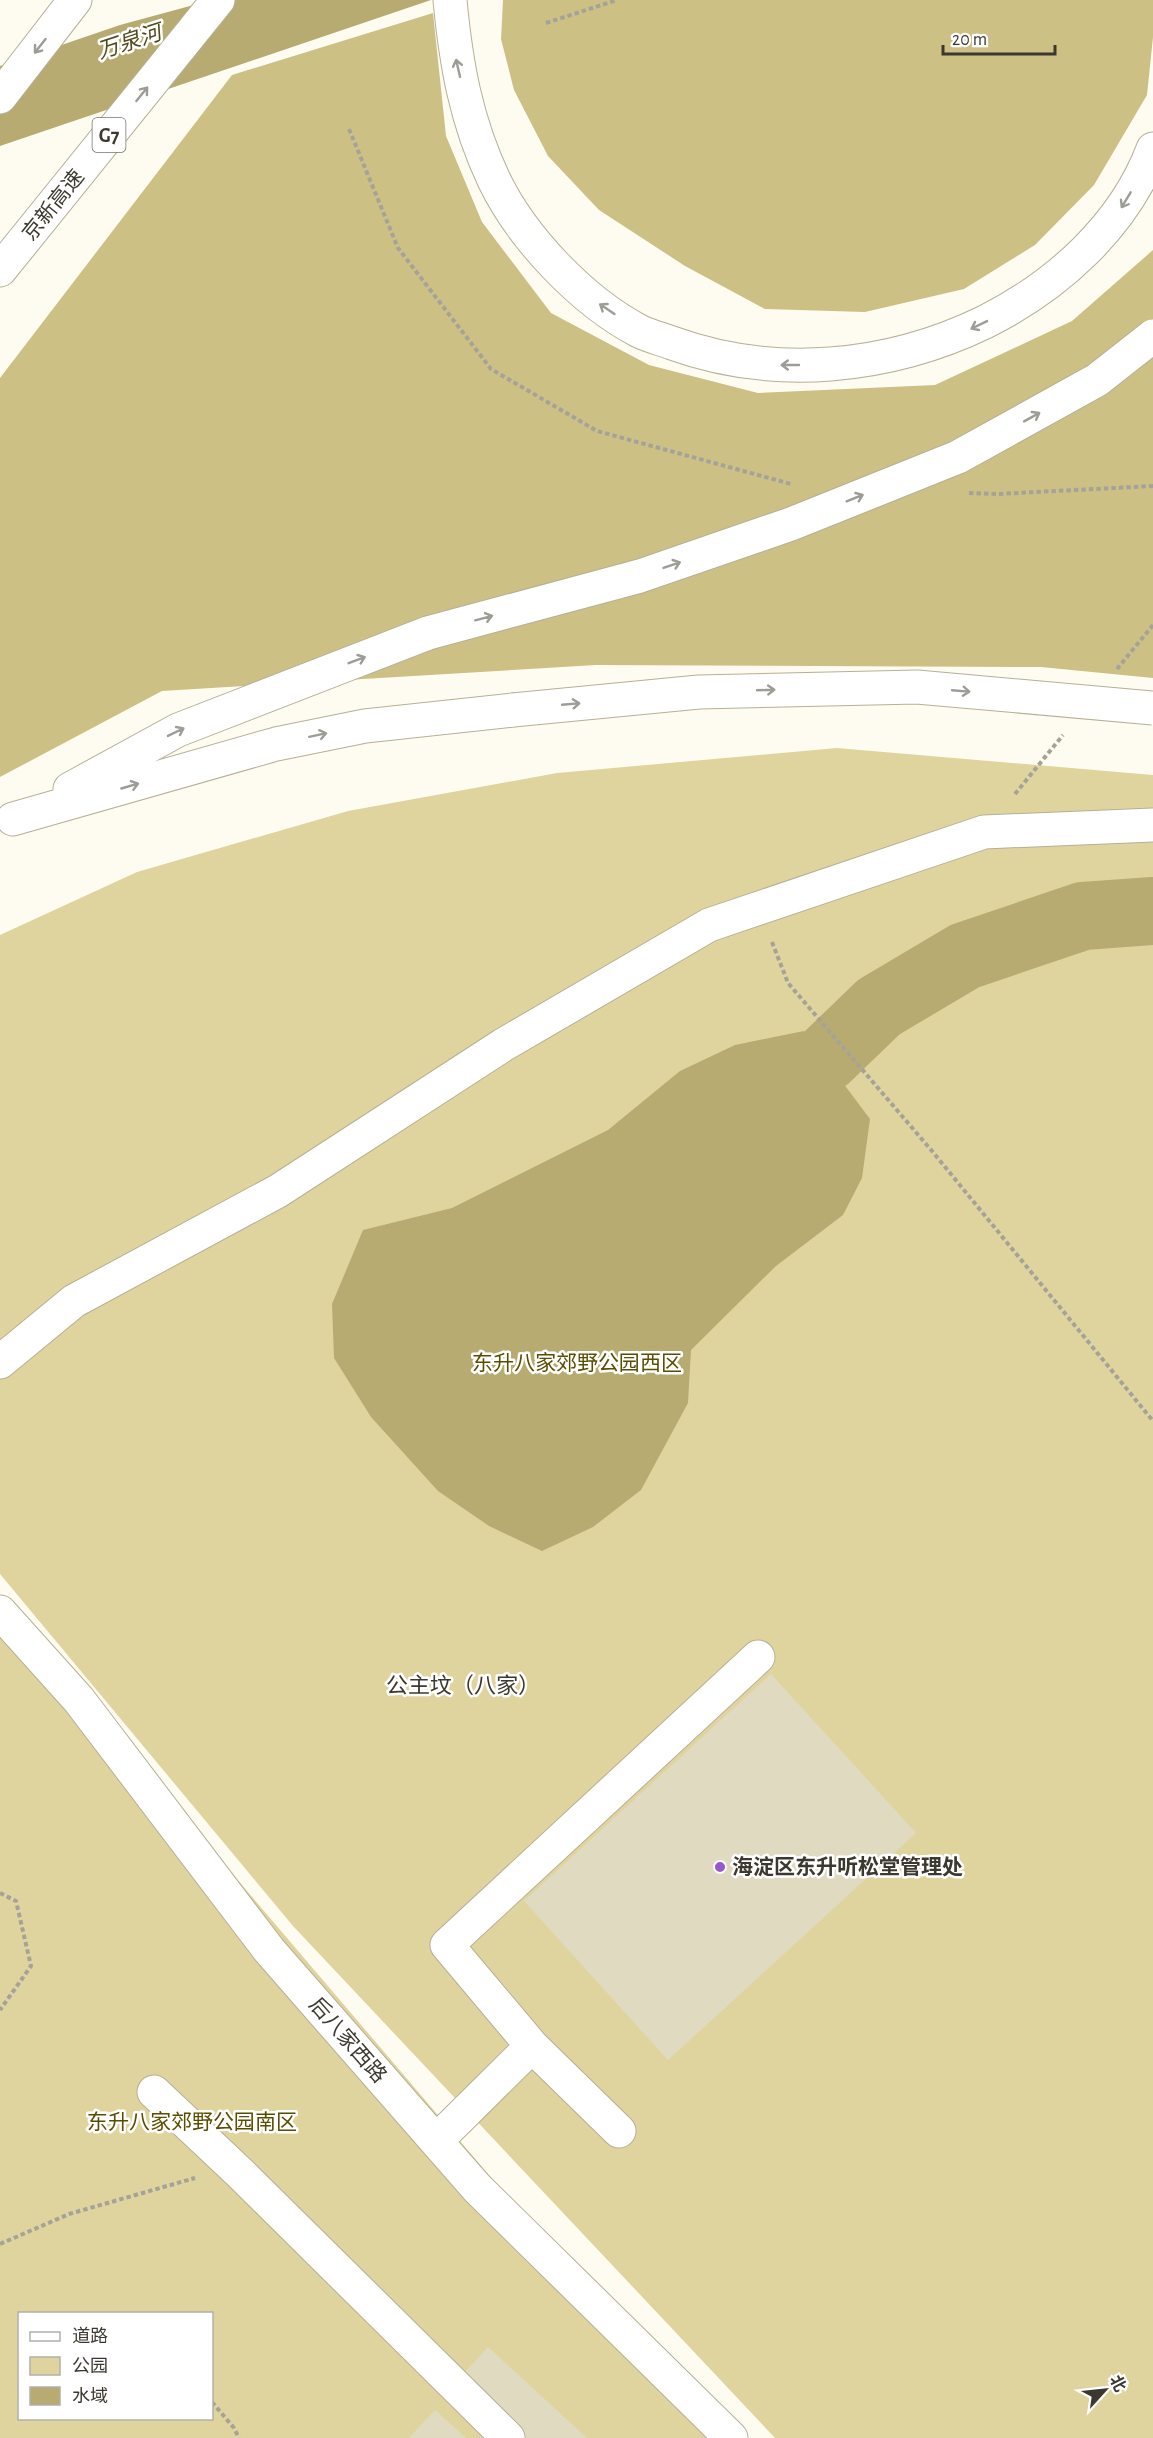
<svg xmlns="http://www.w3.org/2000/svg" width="1153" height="2438" font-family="'Alegreya Sans','Noto Sans SC',sans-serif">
<rect width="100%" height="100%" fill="#fefcf1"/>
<path fill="#e0d49e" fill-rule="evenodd" d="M837,748L1153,775V2438H775L293,1926L0,1574V935L137,872L348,811L557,773Z
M0,1601L713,2438H0ZM20,2314H212V2418H20Z"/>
<path fill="#cdc085" d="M503,0H1153V37L1147,95L1094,185L1035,245L964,289L865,312L765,309L685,266L599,210L548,156L514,90L501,39Z
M433,13L446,136L482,222L551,313L649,365L758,393L935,385L1072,321L1153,250V678L1041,667L596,665L162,691L0,777V378L232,75Z"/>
<path fill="#b8ab71" d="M212,0H431L0,146V66L120,25Z
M804,1031L870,1119L862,1178L843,1215L776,1266L691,1350L688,1403L641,1490L593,1527L542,1551L489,1526L438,1491L371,1417L334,1358L332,1304L363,1230L452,1208L608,1130L680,1071L735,1045Z"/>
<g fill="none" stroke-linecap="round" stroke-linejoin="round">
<path stroke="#b8ab71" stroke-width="68" d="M825,1059L879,1007L965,956L1083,916L1153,911"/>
</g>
<path fill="#e0dac0" d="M771,1674L916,1833L668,2060L524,1901Z
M488,2347L587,2438H523L459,2379Z
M435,2410L466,2438H409Z"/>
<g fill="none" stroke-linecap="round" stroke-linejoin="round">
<g stroke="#b5b096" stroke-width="35">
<path id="minor" d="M0,1362L74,1301L278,1191L503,1045L709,925L984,832L1153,825
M0,1612L79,1700L269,1950L477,2188L731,2438
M532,2046L447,1945L758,1657
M154,2092L240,2173L508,2438
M436,2141L532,2046L619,2131"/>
</g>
<g stroke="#b5b096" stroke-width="35">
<path id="highway" d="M450,0C456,64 466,121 494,180C522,238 582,301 639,331C649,336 661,339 672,343C774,380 888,369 985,322C1057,286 1124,226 1153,149
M0,97L75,0
M0,270L218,0
M70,789L178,730L428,633
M13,819L276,744L365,726L513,710"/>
</g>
<path stroke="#a5a398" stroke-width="4" stroke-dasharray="4.5 3" stroke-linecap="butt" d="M546,23L617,0
M349,129L398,248L491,369L597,431L791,484
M969,493L997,494L1153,486
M1117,669L1153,625
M1015,794L1063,735
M772,942L788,983L932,1151L1153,1421
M0,1893L16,1901L31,1966L0,2010
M0,2244L69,2214L195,2178
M212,2402L234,2428L239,2438"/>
<use href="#minor" stroke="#fff" stroke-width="33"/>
<use href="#highway" stroke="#fff" stroke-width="33"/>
<g stroke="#b5b096" stroke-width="35" stroke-linecap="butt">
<path id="highway-bridge" d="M428,633L640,576L791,524L958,457L1097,380L1153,336
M513,710L699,692L917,687L1153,708"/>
</g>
<use href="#highway-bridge" stroke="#fff" stroke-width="33"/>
</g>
<defs><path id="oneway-shaft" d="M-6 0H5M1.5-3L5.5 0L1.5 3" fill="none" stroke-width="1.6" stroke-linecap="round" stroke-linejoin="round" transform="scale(1.5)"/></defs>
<g stroke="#9d9c97">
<use href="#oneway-shaft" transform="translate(40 46) rotate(128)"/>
<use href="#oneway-shaft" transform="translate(458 68) rotate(-103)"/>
<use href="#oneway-shaft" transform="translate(142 94) rotate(-51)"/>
<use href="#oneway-shaft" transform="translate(1126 200) rotate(121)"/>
<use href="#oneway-shaft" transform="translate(607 309) rotate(-146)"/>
<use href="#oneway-shaft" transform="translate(979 325) rotate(154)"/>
<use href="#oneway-shaft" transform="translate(790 365) rotate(-180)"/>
<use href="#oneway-shaft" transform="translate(1032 417) rotate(-29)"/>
<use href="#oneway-shaft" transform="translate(855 498) rotate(-22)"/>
<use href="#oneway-shaft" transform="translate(672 565) rotate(-19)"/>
<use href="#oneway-shaft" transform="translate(484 618) rotate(-15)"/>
<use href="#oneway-shaft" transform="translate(357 660) rotate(-21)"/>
<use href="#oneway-shaft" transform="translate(766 690) rotate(-2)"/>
<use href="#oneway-shaft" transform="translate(961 691) rotate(5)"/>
<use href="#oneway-shaft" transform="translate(571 704) rotate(-5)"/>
<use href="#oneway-shaft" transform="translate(176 732) rotate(-26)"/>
<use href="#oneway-shaft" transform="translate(318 735) rotate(-12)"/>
<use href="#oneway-shaft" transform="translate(130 786) rotate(-16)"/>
</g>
<circle fill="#9857cd" stroke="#fff" stroke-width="2" cx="720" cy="1867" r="6"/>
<g text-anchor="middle" stroke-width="5" stroke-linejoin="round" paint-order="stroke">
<rect fill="#fff" stroke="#76746d" stroke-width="1.5" x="92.5" y="118" width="33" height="34" rx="4.5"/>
<g font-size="20" font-weight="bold" fill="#3b392f">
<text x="109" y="142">G7</text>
</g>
<g font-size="21" fill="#3b392f" stroke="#fff">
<text transform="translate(53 205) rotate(-51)" y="7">京新高速</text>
<text transform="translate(348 2040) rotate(49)" y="7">后八家西路</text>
</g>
<g font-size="21" fill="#5a4c00" stroke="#fff">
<text x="577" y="1370">东升八家郊野公园西区</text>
<text x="192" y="2129">东升八家郊野公园南区</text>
</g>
<g font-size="21" font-weight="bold" fill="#3b392f" stroke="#fff" text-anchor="start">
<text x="732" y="1874">海淀区东升听松堂管理处</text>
</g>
<g font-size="22" font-style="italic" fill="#52491b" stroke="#fff">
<text transform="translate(129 41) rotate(-18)" y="8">万泉河</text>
</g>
<g font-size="22" fill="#3b392f" stroke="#fff">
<text x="463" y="1693">公主坟（八家）</text>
</g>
</g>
<rect x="18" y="2312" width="195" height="108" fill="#ffffff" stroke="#b1b0ac" stroke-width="1.5"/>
<rect x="30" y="2332" width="30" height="9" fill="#ffffff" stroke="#b1b0ac" stroke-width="1.5"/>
<text x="72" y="2342" font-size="18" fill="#3b392f">道路</text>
<rect x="30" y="2357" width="30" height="18" fill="#e0d49e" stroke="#b1b0ac" stroke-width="1.5"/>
<text x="72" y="2372" font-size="18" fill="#3b392f">公园</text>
<rect x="30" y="2387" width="30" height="18" fill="#b8ab71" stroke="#b1b0ac" stroke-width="1.5"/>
<text x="72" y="2402" font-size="18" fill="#3b392f">水域</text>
<g transform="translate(1105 2390) rotate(63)" stroke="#ffffff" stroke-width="4.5" paint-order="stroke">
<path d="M0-4.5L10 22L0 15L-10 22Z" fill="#3b392f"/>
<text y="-9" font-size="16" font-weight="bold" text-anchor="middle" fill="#3b392f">北</text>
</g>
<path d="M943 45v9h112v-9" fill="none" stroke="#3b392f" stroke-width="3"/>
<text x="952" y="45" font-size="18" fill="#3b392f" stroke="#ffffff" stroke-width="4.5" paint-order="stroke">20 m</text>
</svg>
